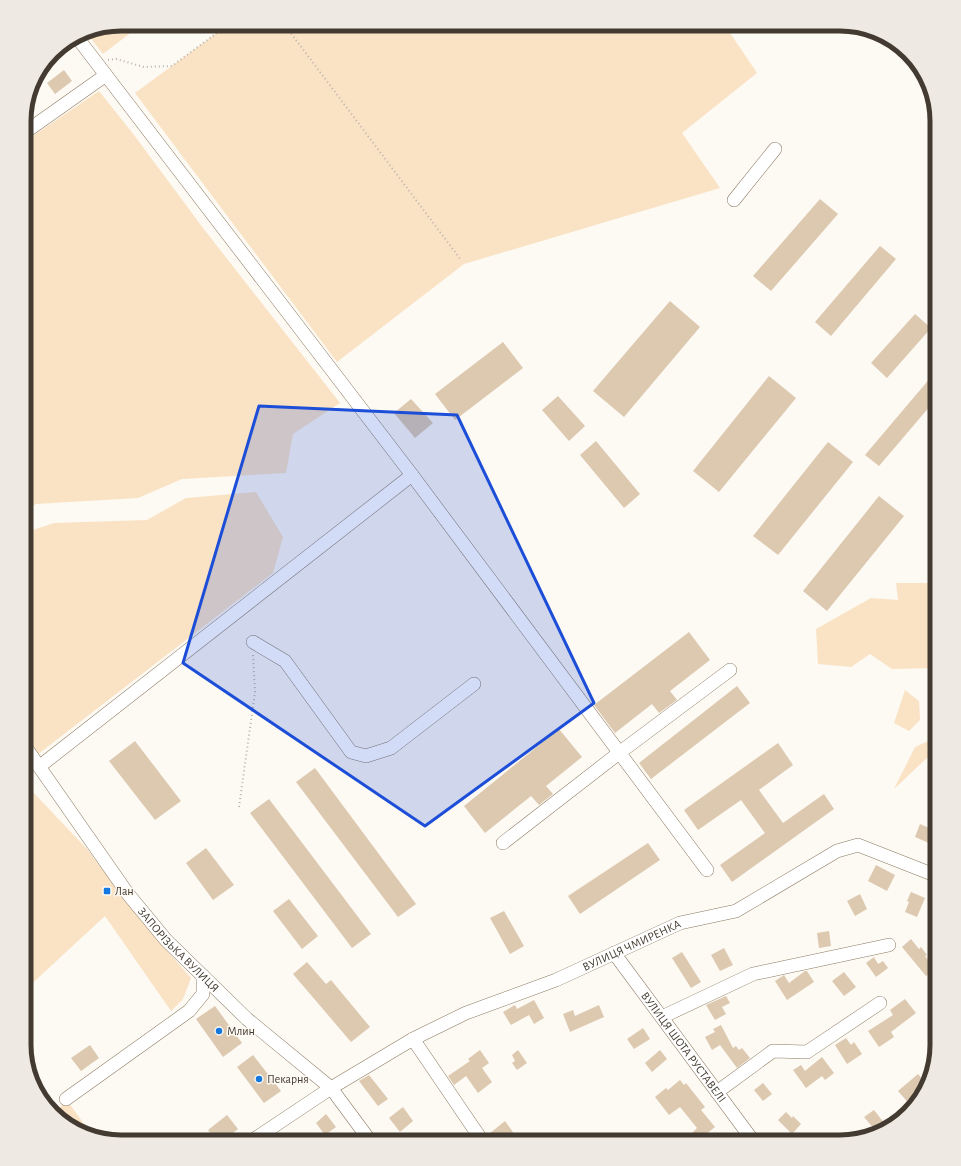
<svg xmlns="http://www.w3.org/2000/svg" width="961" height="1166" font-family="'Alegreya Sans',sans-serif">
<rect width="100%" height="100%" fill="#fdf9f3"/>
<path fill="#fae3c5" d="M121,24H142L103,54L85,31Z
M229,24H724L757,73L682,133L720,188L464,264L337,362L135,93Z
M99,91L134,135L203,228L340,403L293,434L286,473L182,479L138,498L36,504L24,512V142Z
M256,492L283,537L273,573L24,765V533L54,523L147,520L186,498Z
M896,583H937V668L892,669L870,654L851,667L818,664L816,629L871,598L898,600Z
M905,690L919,701L920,720L909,731L894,723Z
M937,737V753L929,756L894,789L915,747Z
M30,789L87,849L143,923L191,978L183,999L171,1011L105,916L24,991V793Z
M66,1099L92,1135L78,1132L56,1113Z"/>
<path fill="#ddc9b0" d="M64,70L72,81L55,94L47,83Z
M820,199L838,214L771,291L753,276Z
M880,246L896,259L831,336L815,322Z
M670,301L700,327L624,417L593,391Z
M915,314L931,328L887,378L871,363Z
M503,342L523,368L455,420L435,394Z
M937,370V398L879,466L865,455Z
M769,376L796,398L719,492L693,471Z
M558,396L585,426L569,441L542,410Z
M411,399L433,423L415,438L394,413Z
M596,441L640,494L624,508L580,455Z
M828,442L853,462L778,555L753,536Z
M879,496L904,516L827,611L803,591Z
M689,632L710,660L670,691L677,700L659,713L652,704L615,733L594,705Z
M737,686L750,703L651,779L639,763Z
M559,729L582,757L546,786L553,794L539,805L531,796L485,833L464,806Z
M135,741L181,801L155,820L109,761Z
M778,743L793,765L759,790L783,823L824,794L834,809L732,882L720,865L765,833L741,800L698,830L684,810Z
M315,768L416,904L398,917L296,782Z
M269,799L371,934L352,948L250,813Z
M920,824L936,831L931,844L915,837Z
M648,843L660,860L580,914L568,896Z
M206,848L234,885L213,900L186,863Z
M876,865L895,875L887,891L868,881Z
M911,892L925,898L917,917L905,912L909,902L907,901Z
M860,894L867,909L855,916L847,901Z
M289,899L318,936L302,949L273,911Z
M504,911L524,946L510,954L490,918Z
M829,931L831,946L819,948L817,933Z
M911,939L919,949L921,947L927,955L925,956L935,969L926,976L902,947Z
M724,948L733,965L720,971L711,955Z
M682,952L701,982L691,988L672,958Z
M874,957L878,964L883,961L888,968L876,977L866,963Z
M307,962L326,984L331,980L370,1027L351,1042L293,974Z
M805,971H807L814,982L787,1000L775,981L784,975L789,983Z
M844,972L856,987L844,996L832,981Z
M726,996L730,1003L722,1007L726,1014L715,1020L706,1005Z
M905,999L916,1013L891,1032L894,1037L879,1047L868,1031L893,1015L890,1010Z
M534,1000L544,1018L534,1024L529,1015L511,1025L503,1012L515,1005L517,1009Z
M599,1005L604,1017L570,1032L563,1014L573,1010L575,1016Z
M215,1006L242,1043L223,1057L196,1019Z
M721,1025L733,1048L736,1046L739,1050L742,1048L750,1058L737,1068L720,1045L712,1050L705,1037L715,1032L713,1029Z
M643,1028L650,1039L634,1049L627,1039Z
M846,1038L851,1045L854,1042L862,1054L847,1064L835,1045Z
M90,1045L99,1058L81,1071L71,1058Z
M480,1050L489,1063L482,1068L492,1082L478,1093L466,1076L454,1085L448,1076L470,1061L468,1059Z
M518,1050L527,1063L517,1070L512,1063L515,1061L512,1055Z
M660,1050L667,1059L652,1072L645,1063Z
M253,1055L281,1091L264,1103L237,1067Z
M822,1057L834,1073L825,1080L822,1076L806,1088L793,1070L801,1065L805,1071Z
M918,1074L928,1085L927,1088L911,1106L898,1091Z
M369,1075L388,1099L378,1106L359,1081Z
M680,1080L684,1085L686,1083L705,1107L701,1110L715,1127L699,1140L692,1133L697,1128L680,1107L669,1115L655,1097L666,1088L668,1090Z
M763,1083L772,1094L763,1101L754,1090Z
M403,1107L413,1121L400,1132L389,1118Z
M874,1110L885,1124L876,1131L864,1117Z
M786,1112L792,1118L793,1116L801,1124L792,1134L778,1120Z
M326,1114L336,1127L325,1135L316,1123Z
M227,1115L238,1129L221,1142H217L208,1130Z
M505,1121L513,1132L499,1142H495L489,1134Z"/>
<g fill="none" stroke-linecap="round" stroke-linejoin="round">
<g stroke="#8b7a62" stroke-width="14">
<g id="minor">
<path d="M24,133L106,75"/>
<path d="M734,200L775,149"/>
<path d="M412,475L707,870"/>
<path d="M253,642L285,661L351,752L366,756L391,748L474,684"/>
<path id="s1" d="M24,745L128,894L166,940L247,1019L331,1088L371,1142"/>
<path d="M40,766L412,475L76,36"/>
<path d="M503,843L619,753L730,670"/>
<path id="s2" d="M614,953L754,1142"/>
<path d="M662,1017L753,974L889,945"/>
<path d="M413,1039L483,1142"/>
<path d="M717,1092L773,1051L807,1052L880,1003"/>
<path d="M66,1099L189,1011L203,994V976"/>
<path id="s3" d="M250,1142L331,1088L413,1039L466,1013L556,980L680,923L736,911L837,851L858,845L937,876"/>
</g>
</g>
<path stroke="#b9b3ac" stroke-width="2" stroke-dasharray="1 3" stroke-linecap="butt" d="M284,24L461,260
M108,60L116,59L144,67L172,66L229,24
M239,807L255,692L253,655"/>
<use href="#minor" stroke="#fff" stroke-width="13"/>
</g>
<path fill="#1d4ed8" fill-opacity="0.2" stroke="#1d4ed8" stroke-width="3" stroke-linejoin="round" d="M259,406L457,415L594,703L425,826L183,663Z"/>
<g fill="#1478e0" stroke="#fdf9f3" stroke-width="1.5">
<rect x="103" y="887" width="8" height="8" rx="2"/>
<circle cx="219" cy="1031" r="4"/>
<circle cx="259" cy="1079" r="4"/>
</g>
<g text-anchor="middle" stroke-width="3" stroke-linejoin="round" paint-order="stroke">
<g font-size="12" fill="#433b31" stroke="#fdf9f3" text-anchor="start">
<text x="115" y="895">Лан</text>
<text x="227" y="1035">Млин</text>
<text x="267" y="1083">Пекарня</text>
</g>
<g font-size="12" fill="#433b31" stroke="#fdf9f3">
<text dy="4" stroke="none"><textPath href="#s3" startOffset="431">ВУЛИЦЯ ЧМИРЕНКА</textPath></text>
<text dy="4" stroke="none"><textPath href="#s1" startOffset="257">ЗАПОРІЗЬКА ВУЛИЦЯ</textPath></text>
<text dy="4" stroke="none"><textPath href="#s2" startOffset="117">ВУЛИЦЯ ШОТА РУСТАВЕЛІ</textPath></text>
</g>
</g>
<path d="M0 0H961V1166H0ZM121 31H840A90 90 0 0 1 930 121V1045A90 90 0 0 1 840 1135H121A90 90 0 0 1 31 1045V121A90 90 0 0 1 121 31Z" fill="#eeeae3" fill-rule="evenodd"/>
<path fill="none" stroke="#433b31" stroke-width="5" d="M121 31H840A90 90 0 0 1 930 121V1045A90 90 0 0 1 840 1135H121A90 90 0 0 1 31 1045V121A90 90 0 0 1 121 31Z"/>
</svg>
